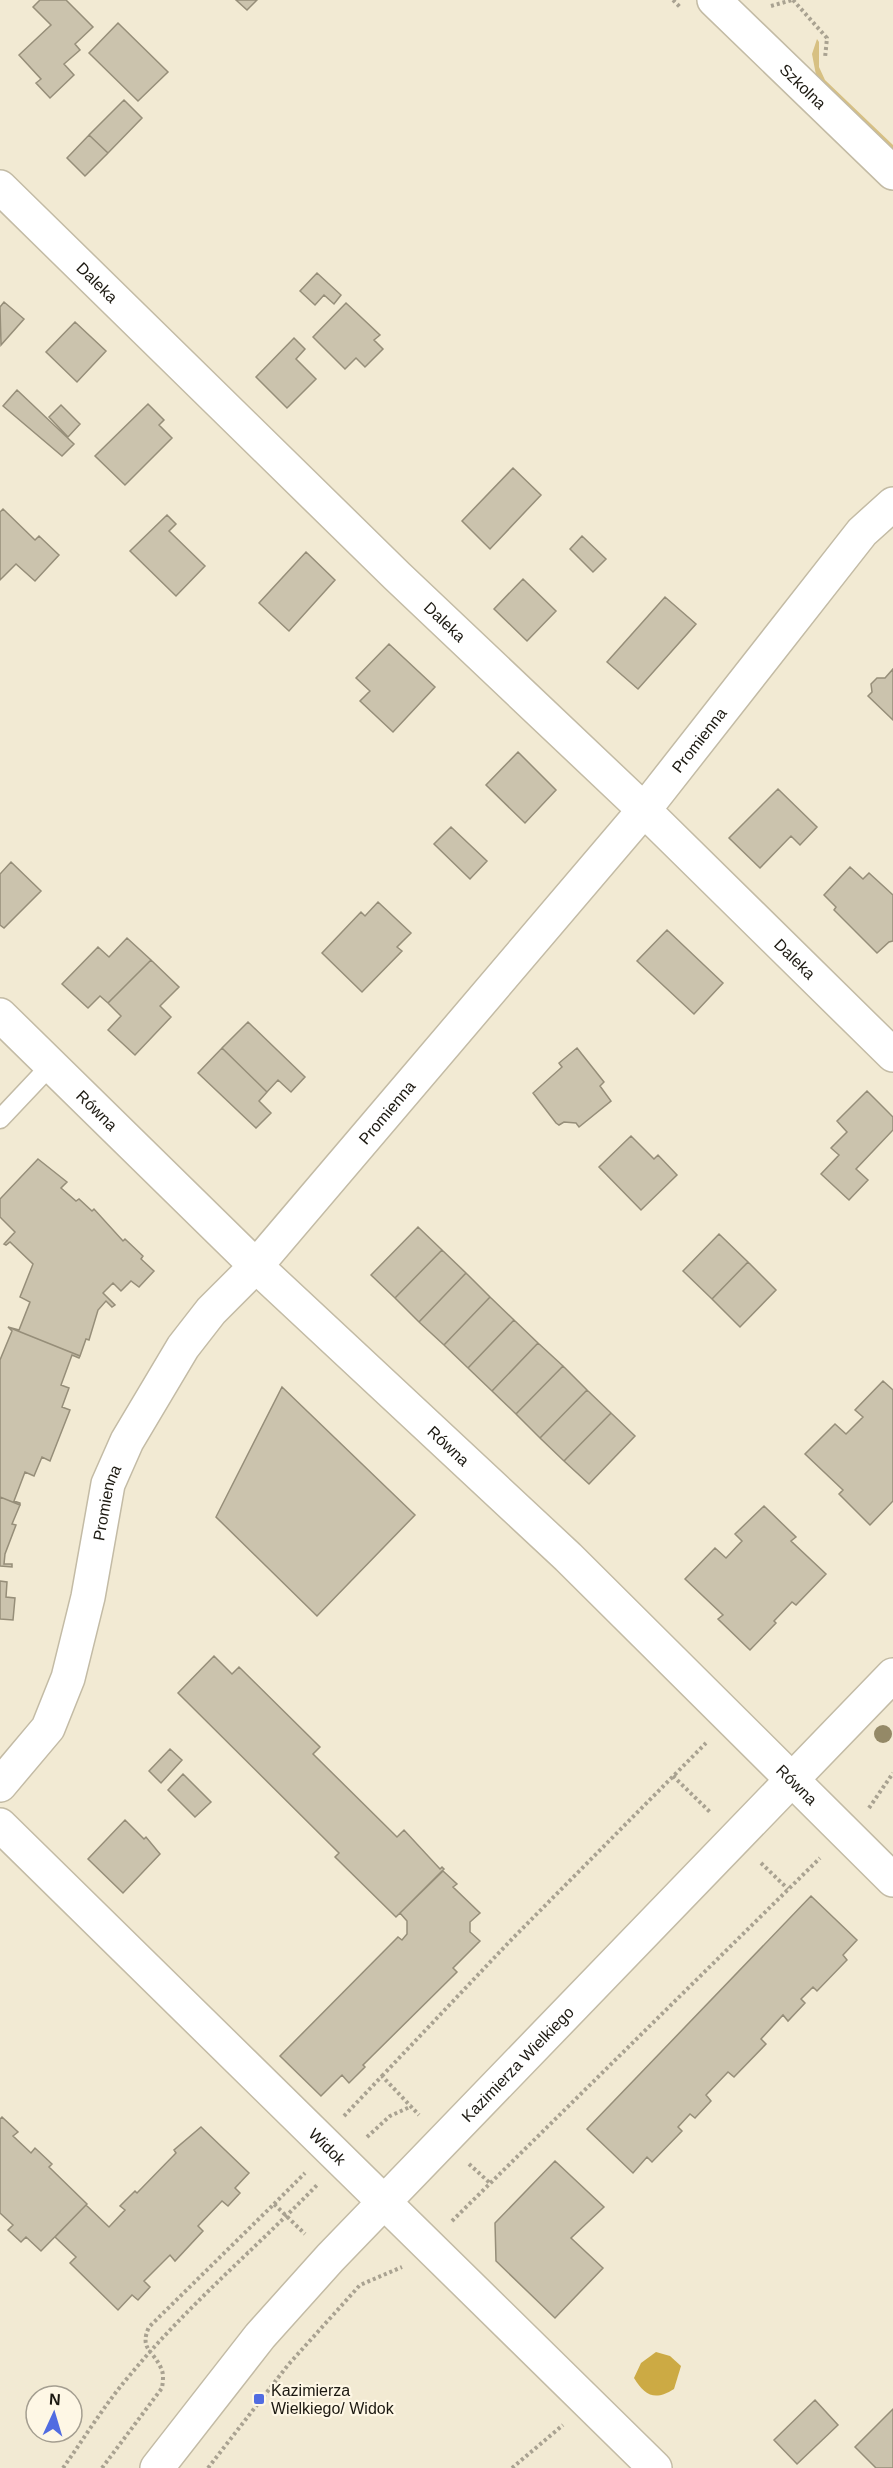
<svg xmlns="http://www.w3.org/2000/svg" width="893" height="2468" font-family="Arial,sans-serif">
<rect width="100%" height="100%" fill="#f2ead3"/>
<path fill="#d7c082" d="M817,39L819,42V67L825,80L893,145V151L816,75L812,54Z"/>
<path fill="#ca4" d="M656,2352L670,2356L681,2366L674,2389C655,2401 645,2396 634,2378L641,2363Z"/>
<path fill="#cbc3ad" stroke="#968e79" stroke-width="1.5" d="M40,0H66L93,27L75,44L80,50L64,64L74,75L50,98L36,83L41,79L19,55L51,25L33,7Z
M236,0H257L247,10Z
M118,23L168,72L138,101L89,53Z
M124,100L142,118L108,153L89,135Z
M89,135L108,153L85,176L67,158Z
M317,273L341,295L334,304L324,295L315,305L300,291Z
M4,302L24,319L1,345L0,307Z
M346,303L380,335L374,340L383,349L365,367L356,358L345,369L313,337Z
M75,322L106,351L77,382L46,352Z
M294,338L305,349L296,359L316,379L287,408L256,377Z
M17,390L74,444L62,456L3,406Z
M148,404L164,420L159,425L172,438L125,485L95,456Z
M61,405L80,424L68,437L49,417Z
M513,468L541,495L490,549L462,521Z
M3,509L35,540L39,536L59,555L35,581L16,564L0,580V512Z
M167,515L176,524L169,531L205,566L176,596L130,551Z
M582,536L606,559L593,572L570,549Z
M306,552L335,580L289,631L259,603Z
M523,579L556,611L527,641L494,609Z
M665,597L696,624L638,689L607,662Z
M389,644L435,687L393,732L360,701L370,691L356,678Z
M893,669V720L868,696L872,692L871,684L877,678H885Z
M518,752L556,790L525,823L486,785Z
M778,789L817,827L800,845L791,836L760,868L729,838Z
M451,827L487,861L470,879L434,844Z
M11,862L41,891L4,928L0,925V874Z
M850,867L863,879L869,873L893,895V941L889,942L877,953L834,910L836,907L824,895Z
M378,902L411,933L397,947L402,951L362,992L322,953L361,912L365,916Z
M667,930L723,983L694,1014L637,961Z
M127,938L151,960L108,1003L100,996L88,1008L62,984L98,947L109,957Z
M151,960L179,987L160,1006L171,1017L135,1055L108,1030L121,1016L108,1003Z
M248,1022L305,1077L291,1092L278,1080L267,1092L222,1048Z
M222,1048L267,1092L259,1101L271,1113L256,1128L198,1073Z
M577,1048L604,1082L600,1086L611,1101L579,1127L576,1123L564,1122L559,1125L556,1123L533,1093L562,1067L559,1063Z
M867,1091L893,1117V1130L856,1169L868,1180L849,1200L821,1174L839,1155L831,1148L847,1132L837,1121Z
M631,1136L654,1159L658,1155L677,1175L641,1210L599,1167Z
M38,1159L67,1182L61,1188L76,1201L79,1199L92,1211L94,1209L123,1241L125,1239L143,1256L141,1259L154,1271L139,1287L131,1281L121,1291L113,1283L103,1293L115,1305L112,1307L106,1301L98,1310L89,1340L86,1339L80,1356L8,1327L19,1330L30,1302L20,1297L33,1264L10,1242L6,1245L4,1244L15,1232L0,1217V1199Z
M418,1227L442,1250L395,1298L371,1275Z
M719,1234L748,1262L712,1299L683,1271Z
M442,1250L466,1273L419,1322L395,1298Z
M748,1262L776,1290L740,1327L712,1299Z
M466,1273L490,1297L444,1345L419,1322Z
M490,1297L514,1320L468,1368L444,1345Z
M514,1320L538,1343L492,1391L468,1368Z
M8,1327L80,1356L79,1358L72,1355L61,1385L69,1388L62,1407L70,1410L50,1461L42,1457L34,1476L25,1472L14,1501L20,1503V1505L0,1497V1360L12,1331Z
M538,1343L563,1366L516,1414L492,1391Z
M563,1366L587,1390L540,1438L516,1414Z
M883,1381L893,1390V1501L870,1525L839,1494L843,1490L805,1454L835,1424L846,1434L863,1417L855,1410Z
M282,1387L415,1515L317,1616L216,1517Z
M587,1390L611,1413L564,1461L540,1438Z
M611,1413L635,1436L589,1484L564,1461Z
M0,1497L20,1505L12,1524L16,1525L5,1554L4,1564H12V1567L0,1566Z
M764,1506L796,1537L791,1541L826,1574L796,1605L792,1602L774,1621L776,1623L750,1650L718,1619L723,1615L685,1579L715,1548L726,1558L742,1541L735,1534Z
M0,1581L7,1582L6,1597L15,1598L13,1620L0,1619Z
M214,1656L232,1674L239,1667L320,1747L313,1754L397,1837L404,1830L440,1869L442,1867L444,1869L396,1917L335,1857L339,1853L178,1693Z
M170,1749L182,1760L161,1783L149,1771Z
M183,1774L211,1802L195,1817L168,1790Z
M125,1820L144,1839L146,1837L160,1854L123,1893L88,1859Z
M443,1871L457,1884L453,1887L480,1913L470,1922V1932L480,1941L453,1968L457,1972L363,2065L365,2067L349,2083L342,2075L321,2096L280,2056L398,1937L402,1940L407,1934V1921L400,1913Z
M811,1896L857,1940L843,1955L847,1960L817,1991L813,1987L801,1999L805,2003L788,2021L783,2015L761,2039L766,2044L734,2077L728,2072L706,2095L711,2101L695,2118L690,2114L678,2127L682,2131L652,2162L647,2157L633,2173L587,2129Z
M2,2117L18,2132L13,2136L31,2153L35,2148L52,2164L49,2167L87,2204L41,2251L26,2237L21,2242L8,2230L13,2225L0,2213V2119Z
M201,2127L249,2173L235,2188L240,2193L228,2206L222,2201L198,2226L203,2231L175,2261L170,2255L144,2281L150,2287L138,2300L132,2295L118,2310L70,2263L76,2257L55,2237L86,2205L109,2227L125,2210L120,2206L135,2191L137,2193L176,2153L174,2150Z
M555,2161L604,2207L571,2238L603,2268L555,2318L496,2261L495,2223Z
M815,2400L838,2425L797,2464L774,2440Z
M893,2409V2468H876L855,2447Z"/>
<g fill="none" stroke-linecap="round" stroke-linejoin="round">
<g stroke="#c3bba5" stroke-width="21">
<path id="service" d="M0,1119L51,1065"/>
</g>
<g stroke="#c3bba5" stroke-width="36">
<g id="minor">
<path id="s1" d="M714,0L893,173"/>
<path id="s2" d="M0,187L397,576L644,810L893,1055"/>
<path id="s3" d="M0,1015L256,1266L568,1557L893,1880"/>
<path id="s4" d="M0,1785L48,1728L68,1678L88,1597L108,1484L127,1441L183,1347L211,1311L256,1266L644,810L862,532L893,504"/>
<path id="s5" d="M0,1825L655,2468"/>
<path id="s6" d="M157,2468L260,2336L330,2258L893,1675"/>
</g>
</g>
<path stroke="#a9a291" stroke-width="4" stroke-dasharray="3 3" stroke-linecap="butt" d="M673,0L680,7
M793,0L827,38L825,58
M771,6L792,0
M673,1776L711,1813
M869,1808L893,1773
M761,1863L788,1889
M382,2076L512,1939L706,1743
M344,2116L382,2076L419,2115
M367,2137L390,2116L412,2106
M469,2164L491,2184
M274,2204L305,2173
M452,2221L820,1858
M63,2468C85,2437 105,2404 130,2375C187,2306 256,2248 318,2184
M102,2468L162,2388C163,2381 164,2374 161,2368C153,2350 139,2349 149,2327L274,2204L305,2234
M208,2468L288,2365L360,2285L402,2267
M512,2468L563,2425"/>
<use href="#service" stroke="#fff" stroke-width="18"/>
<use href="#minor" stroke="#fff" stroke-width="33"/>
</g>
<circle fill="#948967" cx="883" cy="1734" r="9"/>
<rect fill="#516ce1" stroke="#fef7e5" stroke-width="2" x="253" y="2393" width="12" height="12" rx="3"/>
<g text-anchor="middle" stroke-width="4.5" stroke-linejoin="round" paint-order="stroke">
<g font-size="16" fill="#1c1911" stroke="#fef7e5">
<text dy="6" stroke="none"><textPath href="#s1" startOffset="124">Szkolna</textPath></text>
<text dy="6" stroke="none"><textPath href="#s2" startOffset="136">Daleka</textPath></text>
<text dy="6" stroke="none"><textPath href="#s2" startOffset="622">Daleka</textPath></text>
<text dy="6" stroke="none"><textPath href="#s4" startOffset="1280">Promienna</textPath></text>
<text dy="6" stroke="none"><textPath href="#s2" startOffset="1108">Daleka</textPath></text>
<text dy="6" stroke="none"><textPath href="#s3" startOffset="136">Równa</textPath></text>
<text dy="6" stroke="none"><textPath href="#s4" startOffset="794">Promienna</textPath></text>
<text dy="6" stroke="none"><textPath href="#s3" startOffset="622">Równa</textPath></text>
<text dy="6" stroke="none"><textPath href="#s4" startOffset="308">Promienna</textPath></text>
<text dy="6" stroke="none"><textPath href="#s3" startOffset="1108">Równa</textPath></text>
<text dy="6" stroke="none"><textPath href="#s6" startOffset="542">Kazimierza Wielkiego</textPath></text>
<text dy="6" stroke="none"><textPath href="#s5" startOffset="459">Widok</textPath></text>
</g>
<g font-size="16" fill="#1c1911" stroke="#fef7e5" text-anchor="start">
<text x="271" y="2396">Kazimierza<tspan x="271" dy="18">Wielkiego/ Widok</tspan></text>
</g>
</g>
<g transform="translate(54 2414) rotate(4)"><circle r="28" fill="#fef7e5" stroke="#a49e90" stroke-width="1.5"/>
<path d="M0-4.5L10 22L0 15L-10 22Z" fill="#516ce1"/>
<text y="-9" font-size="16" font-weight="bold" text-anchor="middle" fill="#1c1911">N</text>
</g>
</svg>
